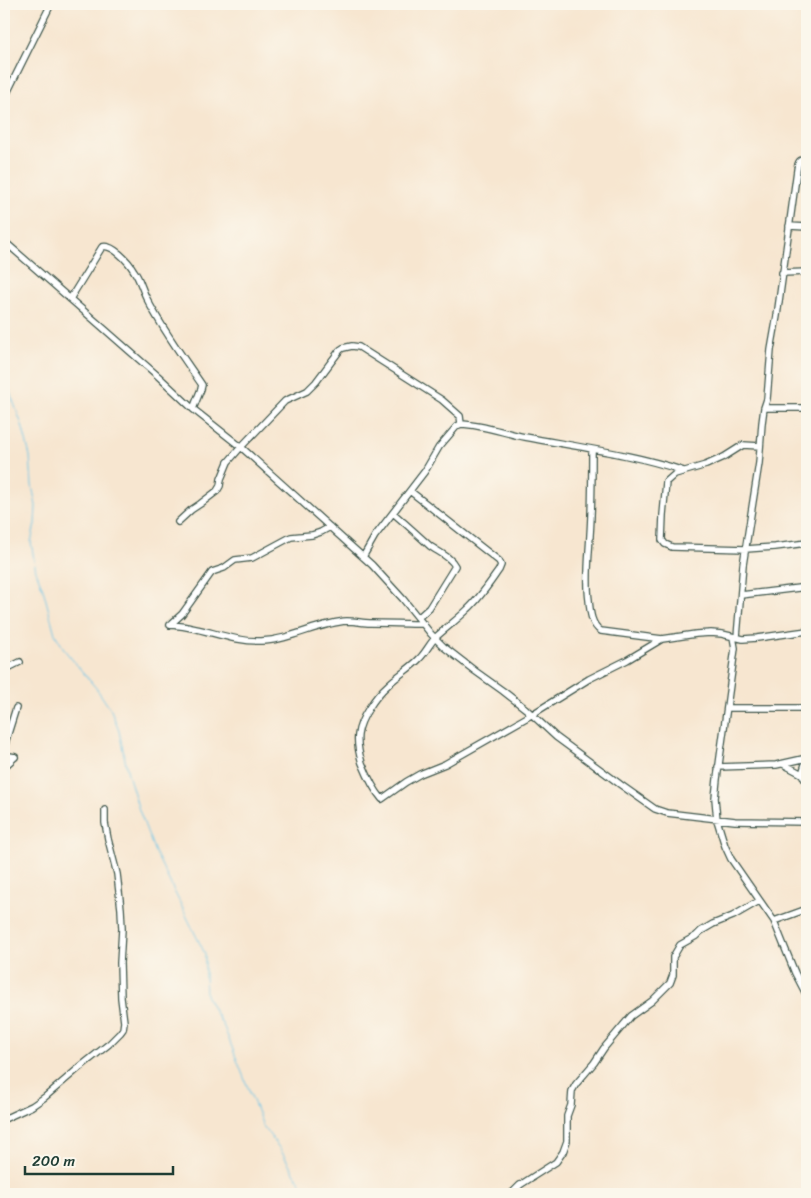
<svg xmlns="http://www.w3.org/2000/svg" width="811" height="1198" font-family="Sriracha,sans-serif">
<rect width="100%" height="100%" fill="#fbf7ec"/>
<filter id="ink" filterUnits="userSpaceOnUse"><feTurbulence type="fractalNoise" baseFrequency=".02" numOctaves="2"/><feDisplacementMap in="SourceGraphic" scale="10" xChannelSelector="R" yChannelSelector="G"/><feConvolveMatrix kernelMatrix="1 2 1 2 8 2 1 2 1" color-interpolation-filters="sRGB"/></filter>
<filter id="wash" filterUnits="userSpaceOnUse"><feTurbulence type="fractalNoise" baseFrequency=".0096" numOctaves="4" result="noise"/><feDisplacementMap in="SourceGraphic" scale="20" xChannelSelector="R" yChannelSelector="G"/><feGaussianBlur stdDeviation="1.12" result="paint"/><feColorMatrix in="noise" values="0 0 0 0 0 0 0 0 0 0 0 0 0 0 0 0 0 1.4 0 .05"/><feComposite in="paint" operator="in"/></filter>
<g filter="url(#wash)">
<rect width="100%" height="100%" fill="#f7e6d0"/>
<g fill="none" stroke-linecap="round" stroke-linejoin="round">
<path stroke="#6ac5e8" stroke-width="1" d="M4,376L22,425L30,456L32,485L36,506L35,524L31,542L36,571L43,589L55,634L66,652L96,688L111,710L119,731L128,774L139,810L154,850L205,954V975L206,995L213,1009L224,1027L263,1126L280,1149L307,1194"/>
</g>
</g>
<g filter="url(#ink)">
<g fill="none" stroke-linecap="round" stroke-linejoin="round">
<g stroke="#3f564b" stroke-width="8">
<path id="minor" d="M4,99L51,4
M789,226L807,227
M4,241L158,376L193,409L241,447L372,565L403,599L431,634L444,647L475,671L503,691L526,709L556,737L609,776L621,785L655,809L667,813L735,821L807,822
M782,273L807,272
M70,299L102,247C112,243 129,262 134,271C140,279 142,290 147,299C162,329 183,357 202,385L201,389L193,409
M764,408H807
M760,446L743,445L724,457L706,465L675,474L666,482L663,515L662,540L665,544L672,547L746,549L775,547L807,543
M592,450C592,478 592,506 590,535C589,556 586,579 589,600C590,611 591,625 601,631L662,639L696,634L711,633L722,634L743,639L757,638L807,631
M410,491L499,561L501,565L499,570C489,584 480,598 468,609C458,619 447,627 436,637C430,643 426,652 420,658C411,668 398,675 388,685C380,692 374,700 369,708C356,728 355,741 362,763C367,775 374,790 382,799L406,782L420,774L445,764L531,715L589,679L627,660L662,639
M393,513C406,524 418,535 430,546C438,552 450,556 455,566L429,608L419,617
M178,522L191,510L200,504L217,491L220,486L221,479L228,462L241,447L285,401L307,391L316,382L340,350L343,348L352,346L359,347L442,400L460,416L461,424
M363,557L375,536L425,471L439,447L457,426L461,424C483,425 504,433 525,437C578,447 633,454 684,471
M741,595L807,587
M170,625C201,626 230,642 261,641C291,640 318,623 347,621C355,621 363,623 370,623C388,623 406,624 424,624
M170,625L182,614L212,572L224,568L235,560L252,558L291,537L312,535L321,532L330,527
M733,637L735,648L733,663L717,779L715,798L717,820L725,846L731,859L774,921L795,973L807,996
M737,637L743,565L759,463L762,423L764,408L767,399L771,350L777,316L797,170C798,162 799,159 807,159
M4,670L20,662
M727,708H807
M4,750L6,740L16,708
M4,755L15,757
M783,764L802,774L807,784
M4,767L15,757
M718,767L776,765L807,758
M802,774L807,758
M774,921L807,909
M4,1119L32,1106L45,1097L80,1067L109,1044L120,1033L123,1029L124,1022L121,998L120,963L122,929L121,909L117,874L108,839L105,823V810
M511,1194L520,1185L556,1162L563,1152L567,1141V1116L571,1105L572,1091L576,1084L594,1063L604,1048L631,1016L652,1001L670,983L673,975V957L680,945L696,936L701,931L713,924L733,916L759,901"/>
</g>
<use href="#minor" stroke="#fff" stroke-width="5.5"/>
</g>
</g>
<rect width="811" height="1198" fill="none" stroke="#fbf7ec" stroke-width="20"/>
<path d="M25 1166v8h148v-8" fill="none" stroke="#1f3d34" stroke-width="2.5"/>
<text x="32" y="1166" font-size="15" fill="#1f3d34" stroke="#fbf7ec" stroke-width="4" paint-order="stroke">200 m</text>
</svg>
